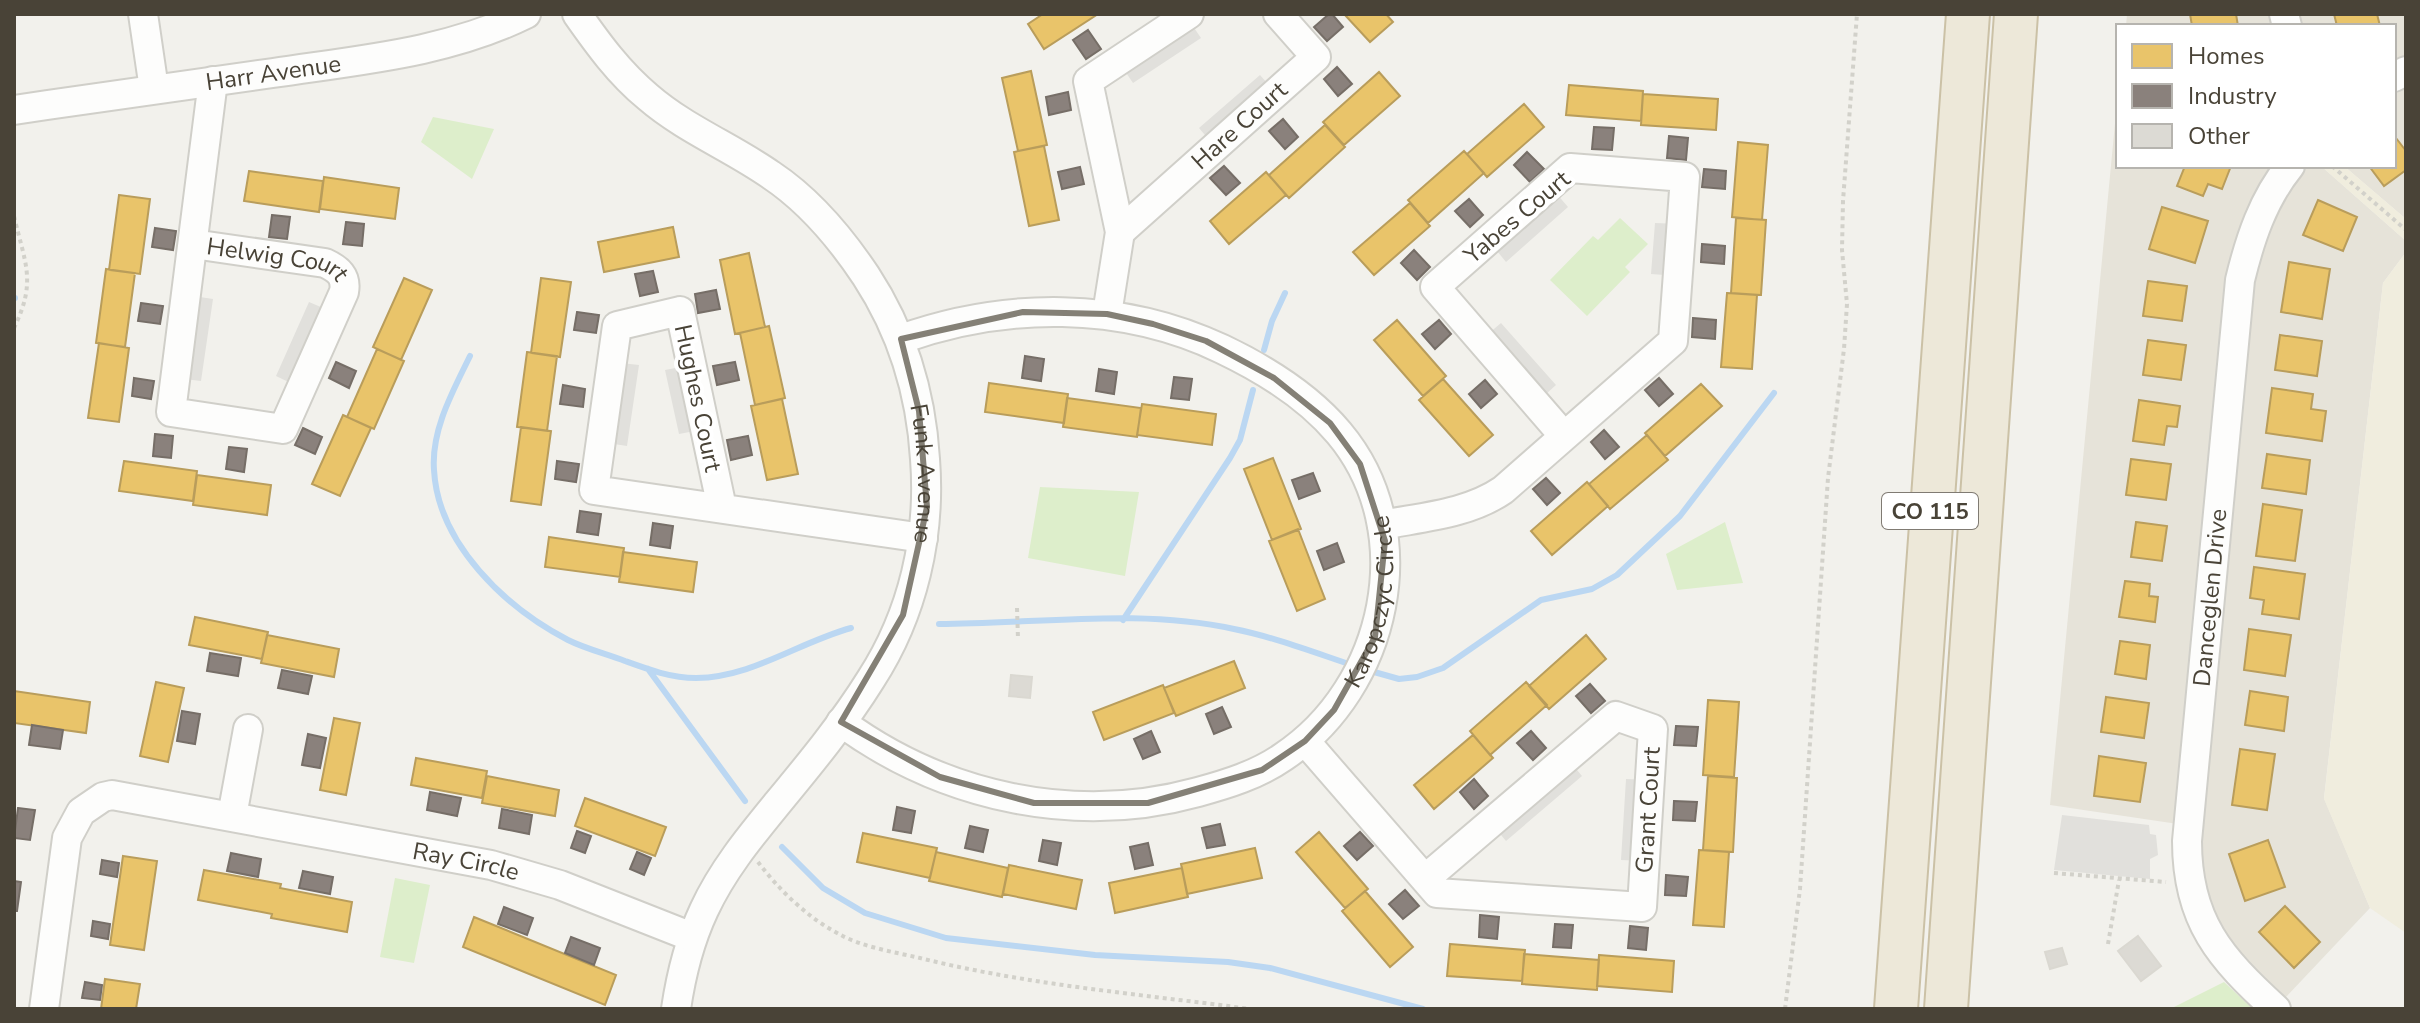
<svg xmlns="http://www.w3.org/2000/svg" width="2420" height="1023" font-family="'Nunito Sans',sans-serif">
<rect width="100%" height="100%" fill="#f2f1ec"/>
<path fill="#e6e3d9" d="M2127,14H2406V219L2344,166H2394V26H2126Z
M2118,92V166H2321L2406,241V252L2383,283L2324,798L2370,908L2284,999L2235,950L2216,921L2205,891L2200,860L2198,827L2050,805Z"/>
<path fill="#f0edde" d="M2321,166H2344L2406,219V241Z
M2406,252V933L2370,908L2324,799L2383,283Z"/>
<path fill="#ddeecb" d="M433,117L494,129L472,179L421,142Z
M1620,218L1648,244L1625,267L1630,272L1587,316L1550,280L1593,236L1598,240Z
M1040,487L1139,492L1125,576L1028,558Z
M1725,522L1743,583L1677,590L1666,554Z
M395,878L430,885L414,963L380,957Z
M2224,982L2253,1009H2170Z"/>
<path fill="#e1e0dc" d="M1186,16L1201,38L1133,83L1118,61Z
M1260,75L1276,93L1215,147L1199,128Z
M1550,186L1568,207L1506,262L1488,240Z
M1655,223L1681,224L1678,276L1651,274Z
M187,295L213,299L201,381L176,378Z
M309,302L335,313L301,388L276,376Z
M1501,323L1556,385L1536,403L1481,340Z
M612,362L639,365L627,446L601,442Z
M691,365L705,429L679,434L665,370Z
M1567,758L1582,776L1506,841L1491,823Z
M1626,779L1650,780L1645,861L1621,860Z
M2062,815L2149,825L2150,834L2156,835L2158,855L2150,859V879L2054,870Z"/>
<path fill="#e9c46a" stroke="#b99d5b" stroke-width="2" d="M1043,14H1098L1044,49L1028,24Z
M1344,14H1386L1393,22L1370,42Z
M2190,14H2236L2238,26H2192Z
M2334,14H2377L2380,26H2337Z
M1031,71L1047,145L1018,151L1002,78Z
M1379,72L1400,96L1344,145L1323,122Z
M1569,85L1643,91L1641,121L1566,115Z
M1643,94L1718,99L1716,130L1641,125Z
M1524,104L1544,127L1487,177L1467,154Z
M1325,125L1345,147L1289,198L1269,175Z
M2396,138L2406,151V170L2384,186L2369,166H2394V140Z
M1738,142L1768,145L1762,220L1732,217Z
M1044,146L1059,220L1029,226L1014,152Z
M1464,151L1484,173L1428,223L1408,200Z
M2185,166H2231L2222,189L2208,184L2203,196L2177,186Z
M249,171L323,181L319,212L244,201Z
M1266,172L1286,195L1229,244L1210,221Z
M324,177L399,188L395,219L320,209Z
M119,195L150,199L140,274L109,270Z
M2318,200L2357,217L2343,251L2303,235Z
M1410,203L1430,226L1374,275L1353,252Z
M2162,207L2208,221L2195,263L2149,249Z
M1736,218L1766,220L1761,295L1731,293Z
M673,227L679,257L604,272L598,242Z
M749,253L765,327L735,334L720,260Z
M2289,262L2330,269L2322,319L2281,312Z
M106,269L135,273L125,347L96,343Z
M404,278L432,290L401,360L373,347Z
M541,278L571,282L560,357L531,353Z
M2148,281L2187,286L2182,321L2143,316Z
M1727,293L1757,295L1752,369L1721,367Z
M1397,320L1446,376L1423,396L1374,340Z
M769,326L785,398L755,405L740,333Z
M2280,335L2322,341L2317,376L2275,370Z
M2148,340L2186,345L2181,380L2143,375Z
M99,343L129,348L119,422L88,418Z
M377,349L404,361L374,429L347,417Z
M527,352L557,356L547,431L517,427Z
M1443,379L1493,435L1469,456L1419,400Z
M989,383L1068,394L1064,423L985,412Z
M1701,384L1722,406L1665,456L1645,433Z
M2272,388L2313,394L2311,409L2326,411L2322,441L2266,433Z
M1067,398L1141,408L1137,437L1063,427Z
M782,399L798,474L767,480L751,406Z
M2139,400L2180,406L2177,427L2167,426L2164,445L2133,441Z
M1142,404L1216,414L1212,445L1137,435Z
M343,415L371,428L340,496L312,484Z
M521,427L551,431L541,505L511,501Z
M1647,435L1668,460L1610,509L1589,484Z
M2267,454L2310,460L2306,494L2262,488Z
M1273,458L1301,529L1272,540L1244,469Z
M2131,459L2171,464L2166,500L2126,495Z
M124,461L197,471L193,501L119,491Z
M197,475L271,485L267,515L193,505Z
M1587,482L1608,506L1552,555L1531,531Z
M2263,504L2302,510L2295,561L2256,556Z
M2136,522L2167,526L2162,561L2131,557Z
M1298,529L1325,599L1297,611L1269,541Z
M549,537L624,548L620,577L545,567Z
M623,552L697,562L693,592L619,582Z
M2254,567L2305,574L2299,619L2262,614L2264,600L2250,598Z
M2125,581L2150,584L2149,596L2158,597L2155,622L2119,617Z
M195,617L268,632L262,659L189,645Z
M2249,629L2291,635L2285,676L2244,670Z
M267,635L339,649L334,677L261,663Z
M1586,635L1606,659L1549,709L1529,686Z
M2120,641L2150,645L2146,679L2115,674Z
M1234,661L1245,688L1176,716L1164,688Z
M156,682L184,688L168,762L140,756Z
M1526,682L1547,705L1490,755L1470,731Z
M1163,685L1174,713L1104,740L1093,712Z
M14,691L90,702L86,733L14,723Z
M2250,691L2288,697L2284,731L2245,725Z
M2106,697L2149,703L2144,738L2101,732Z
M1708,700L1739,702L1734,777L1703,775Z
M334,718L360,723L346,795L320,790Z
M1473,735L1493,758L1434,809L1414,785Z
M2240,749L2275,754L2267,810L2232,805Z
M2099,756L2146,763L2140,802L2094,796Z
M416,758L487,771L482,798L411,785Z
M487,776L559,790L555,816L482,803Z
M1708,776L1737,778L1733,852L1703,850Z
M585,798L666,827L655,856L575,826Z
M1319,832L1368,889L1345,908L1296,852Z
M863,833L937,848L930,878L857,862Z
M2268,840L2285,887L2245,901L2229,854Z
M1255,848L1262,878L1187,894L1181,864Z
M1699,850L1729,852L1724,927L1693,925Z
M936,852L1008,868L1002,897L929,881Z
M123,856L157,861L144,950L110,945Z
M1009,865L1082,880L1076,909L1003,894Z
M1182,868L1188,897L1115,913L1109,883Z
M204,870L281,884L280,888L352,902L347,932L271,918L272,914L198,900Z
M1365,891L1413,947L1390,967L1342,911Z
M2285,906L2320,942L2294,968L2259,932Z
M474,917L616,975L605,1005L463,947Z
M1450,944L1525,950L1522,981L1447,976Z
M1524,954L1599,960L1597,990L1522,984Z
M1599,955L1674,961L1672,992L1597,986Z
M105,979L140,984L136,1009H101Z"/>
<path fill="#8a817c" stroke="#766e67" stroke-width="2" d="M1329,14H1332L1343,27L1327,41L1314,27Z
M1088,30L1101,49L1086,59L1073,40Z
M1337,67L1352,84L1338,96L1324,79Z
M1068,92L1071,110L1049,115L1046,97Z
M1283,119L1298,137L1285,149L1269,131Z
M1594,127L1614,128L1612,150L1592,149Z
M1669,136L1688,138L1686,160L1667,158Z
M1527,152L1544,169L1530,182L1514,165Z
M1224,166L1240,183L1226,195L1210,178Z
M1080,167L1084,184L1062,189L1058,172Z
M1704,169L1726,171L1725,189L1702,187Z
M1469,199L1483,215L1470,227L1455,211Z
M272,215L290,217L287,239L269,237Z
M346,222L364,224L362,246L343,244Z
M155,228L176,231L173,250L152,247Z
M1702,244L1725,246L1724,264L1701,262Z
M1414,250L1430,267L1417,280L1401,263Z
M653,271L658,292L640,296L635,274Z
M716,290L720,309L698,313L695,294Z
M141,303L163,306L160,324L138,321Z
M577,312L599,315L596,333L574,330Z
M1693,318L1716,320L1715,339L1692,337Z
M1439,320L1451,334L1435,349L1422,334Z
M1025,356L1044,359L1041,381L1022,378Z
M336,362L356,371L349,388L329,378Z
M735,362L739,380L717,385L713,366Z
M1099,369L1117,372L1114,394L1096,391Z
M1174,377L1192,379L1189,400L1171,398Z
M134,378L154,381L151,399L132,396Z
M1659,378L1673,394L1659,406L1645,390Z
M1485,380L1497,394L1481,408L1469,394Z
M563,385L585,389L583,407L560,404Z
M303,428L322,437L315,454L295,445Z
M1604,430L1619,447L1605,459L1591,442Z
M155,434L173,436L171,458L153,456Z
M748,436L752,455L731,460L727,440Z
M229,447L247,449L244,472L226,469Z
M557,461L579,464L576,482L555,479Z
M1313,473L1320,491L1299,499L1292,480Z
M1546,478L1560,493L1547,505L1533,489Z
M580,511L601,514L598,535L577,532Z
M653,523L673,526L670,548L650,545Z
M1337,543L1344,562L1324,570L1317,551Z
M210,653L241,658L238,676L207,671Z
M282,670L312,676L308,694L278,688Z
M1590,684L1605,701L1591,713L1576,696Z
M1222,707L1231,727L1214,734L1206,714Z
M182,711L200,714L195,744L177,741Z
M32,725L63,730L60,749L29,745Z
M1676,726L1698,727L1696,746L1674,745Z
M1151,731L1160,752L1143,759L1134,739Z
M1531,731L1546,748L1533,760L1517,743Z
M308,734L326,738L320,768L302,765Z
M1474,779L1488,796L1474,809L1460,792Z
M430,792L461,798L457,816L427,810Z
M1674,801L1697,802L1695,821L1673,820Z
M897,807L915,811L911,833L893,830Z
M18,808L35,810L30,840L14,838Z
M502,809L532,815L529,834L499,828Z
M1220,824L1225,845L1207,848L1202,828Z
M970,826L988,830L983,852L965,848Z
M577,831L591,836L585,853L571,848Z
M1360,832L1373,846L1357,860L1344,846Z
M1043,840L1061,843L1057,865L1039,861Z
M1148,843L1153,865L1135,869L1130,847Z
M637,852L651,858L644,875L630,869Z
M231,853L261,859L258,877L227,871Z
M102,860L119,863L117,877L100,874Z
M303,871L333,877L330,894L299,888Z
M1666,875L1688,877L1686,896L1665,895Z
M14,881L21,882L17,911H14Z
M1405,890L1419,906L1403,919L1389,904Z
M504,907L533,918L527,935L498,924Z
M1480,915L1499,917L1497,939L1479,937Z
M93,921L110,924L108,939L91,936Z
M1555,924L1573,925L1571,948L1553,947Z
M1630,926L1648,928L1646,950L1628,948Z
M571,937L600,948L594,965L565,953Z
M85,982L102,985L100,1000L82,998Z"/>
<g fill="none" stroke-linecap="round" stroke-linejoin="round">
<path stroke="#bbd7f2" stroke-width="6" d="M14,298H15
M1264,350L1272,321L1285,293
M470,356C453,391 431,430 434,470C438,544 506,608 568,640C586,649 607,654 625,661C647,669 671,678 696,678C753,677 797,643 851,628
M1123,620L1230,458L1240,440L1253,390
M939,624C1037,624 1138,608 1234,629C1274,637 1313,652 1352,665
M648,669L745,801
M1367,670L1399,679L1417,677L1443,668L1541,600L1592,589L1617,575L1680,516L1774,393
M782,847L823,888L865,913L946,938L1095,955L1228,962L1270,968L1423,1009"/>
</g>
<path fill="#dcdad4" stroke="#dad8d1" stroke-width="2" d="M1011,675L1032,677L1030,698L1009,696Z
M2138,936L2161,966L2141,981L2118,951Z
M2062,948L2067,964L2050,969L2045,952Z"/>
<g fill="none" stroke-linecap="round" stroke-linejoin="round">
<g stroke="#d0cfc9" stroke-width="32">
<g id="minor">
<path d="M143,14L154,89"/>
<path id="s1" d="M577,14C598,44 619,73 648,97C685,129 731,147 771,175C810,201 840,237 866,276C902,331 921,393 925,459C931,536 913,614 871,679C843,724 809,765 776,805C749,838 722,871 704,910C689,942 681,975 676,1009"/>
<path d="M2284,14L2287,26"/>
<path d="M2394,77L2406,71"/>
<path id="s2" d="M14,110C100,97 186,85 273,73C359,60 447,53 526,14"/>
<path id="s3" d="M1120,232L1316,57L1278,14"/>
<path id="s4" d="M193,244L325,263C338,269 347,276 344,292L283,429L171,412L213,81"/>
<path d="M1107,314L1120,232L1088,81L1189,14"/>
<path d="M722,508L680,311L617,326L594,490L923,538"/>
<path d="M1382,525C1423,517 1468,514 1503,490L1673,341L1685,177L1570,168L1435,287L1564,436"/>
<path id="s5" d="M841,722C943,797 1075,826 1198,792C1227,784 1257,775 1283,757C1387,688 1422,532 1339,433C1308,396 1264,369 1222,349C1121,301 1005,302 901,339"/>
<path id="s6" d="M1305,741L1437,893L1642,907L1653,729L1616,716L1425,879"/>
<path d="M232,816L248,729"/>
<path id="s7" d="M44,1009L67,838L81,812L103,797L112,795L491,865L560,885L692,937"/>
<path id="s8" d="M2276,1009C2220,958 2187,921 2187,841L2240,280C2250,239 2263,199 2290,166"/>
</g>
</g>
<g stroke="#cbc1a6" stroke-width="46">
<path id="highway" d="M1896,1009L1968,14
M1946,1009L2016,14"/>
</g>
<path stroke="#d2d1ca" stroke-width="4" stroke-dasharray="4 4" stroke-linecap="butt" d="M2332,166L2406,230
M14,216C25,264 37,281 14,328
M1017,608L1018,639
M758,862C779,890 808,918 839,934C862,947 894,952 920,958C1028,985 1140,994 1250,1009
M2054,873L2166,882
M2108,944L2119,880
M1785,1009L1800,889L1828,478L1844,349L1847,304L1842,250L1843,201L1857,14"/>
<use href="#minor" stroke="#fdfdfc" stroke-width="28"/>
<use href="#highway" stroke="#ede8d9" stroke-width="42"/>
</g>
<path fill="none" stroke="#848076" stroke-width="6" stroke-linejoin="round" d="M1023,312L1107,314L1153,324L1206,341L1274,378L1330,423L1360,464L1385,541L1375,637L1334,710L1305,741L1262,770L1148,803H1034L940,777L841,722L903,615L927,507L919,411L901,339Z"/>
<g text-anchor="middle" stroke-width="8" stroke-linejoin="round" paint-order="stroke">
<rect fill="#fff" stroke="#807b73" stroke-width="2" x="1882" y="493" width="96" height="36" rx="6"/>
<g font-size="22" font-weight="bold" fill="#494337">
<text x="1930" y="519">CO 115</text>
</g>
<g font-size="24" fill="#494337" stroke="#fff">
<text dy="8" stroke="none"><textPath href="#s2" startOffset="262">Harr Avenue</textPath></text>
<text dy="8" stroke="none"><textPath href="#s3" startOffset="160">Hare Court</textPath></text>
<text transform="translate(1517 217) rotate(-40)" y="8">Yabes Court</text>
<text dy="8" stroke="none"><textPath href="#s4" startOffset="86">Helwig Court</textPath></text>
<text transform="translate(698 398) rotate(78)" y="8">Hughes Court</text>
<text dy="8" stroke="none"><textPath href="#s1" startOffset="604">Funk Avenue</textPath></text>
<text dy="8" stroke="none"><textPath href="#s8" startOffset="442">Danceglen Drive</textPath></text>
<text dy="8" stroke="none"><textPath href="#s5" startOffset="656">Karopczyc Circle</textPath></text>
<text dy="8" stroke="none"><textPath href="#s6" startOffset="504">Grant Court</textPath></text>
<text dy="8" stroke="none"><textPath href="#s7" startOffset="598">Ray Circle</textPath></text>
</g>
</g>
<rect width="2420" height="1023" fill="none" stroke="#494337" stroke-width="32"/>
<rect x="2116" y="24" width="280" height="144" fill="#ffffff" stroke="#b6b4af" stroke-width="2"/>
<rect x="2132" y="44" width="40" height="24" fill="#e9c46a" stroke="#b6b4af" stroke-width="2"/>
<text x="2188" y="64" font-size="24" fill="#494337">Homes</text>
<rect x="2132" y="84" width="40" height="24" fill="#8a817c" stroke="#b6b4af" stroke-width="2"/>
<text x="2188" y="104" font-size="24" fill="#494337">Industry</text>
<rect x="2132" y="124" width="40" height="24" fill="#dcdad4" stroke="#b6b4af" stroke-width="2"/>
<text x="2188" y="144" font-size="24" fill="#494337">Other</text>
</svg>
